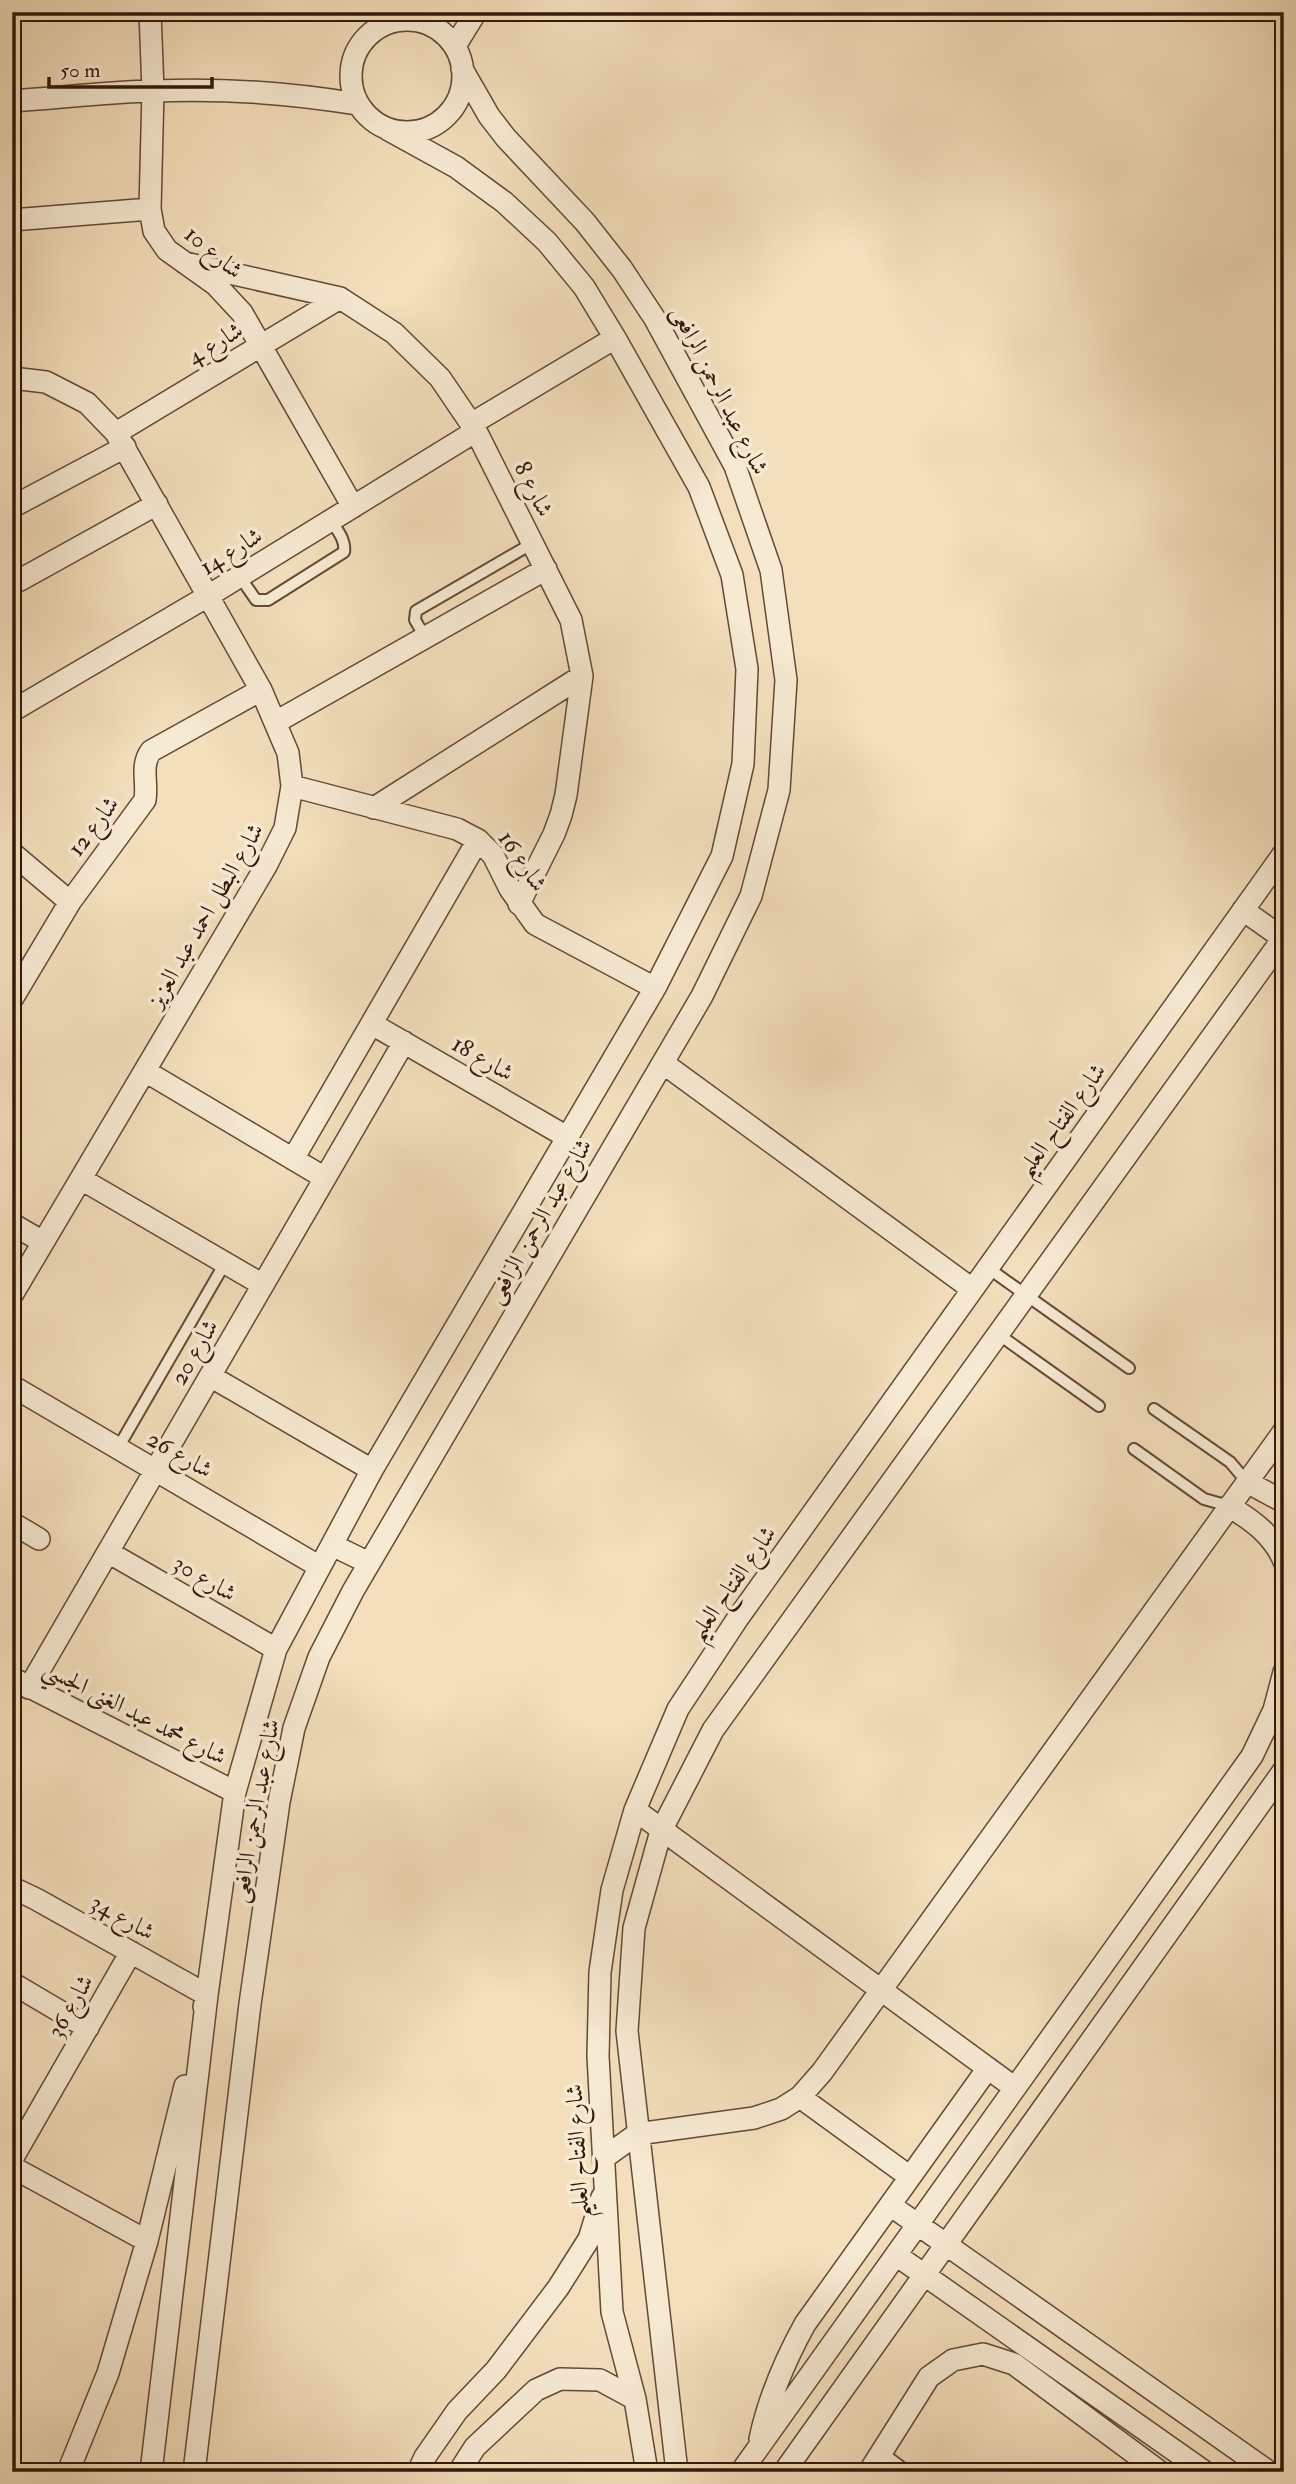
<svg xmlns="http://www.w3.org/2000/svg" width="1296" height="2484" font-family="'IM FELL Double Pica',Amiri,serif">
<rect width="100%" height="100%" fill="#f3dfbc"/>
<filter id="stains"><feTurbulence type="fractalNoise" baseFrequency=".00286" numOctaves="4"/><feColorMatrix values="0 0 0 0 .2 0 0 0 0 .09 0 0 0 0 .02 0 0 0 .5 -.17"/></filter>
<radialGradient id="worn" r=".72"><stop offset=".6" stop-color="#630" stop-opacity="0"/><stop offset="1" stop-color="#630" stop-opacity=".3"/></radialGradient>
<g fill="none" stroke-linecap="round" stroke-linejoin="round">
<g stroke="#634936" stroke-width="14">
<path id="service" d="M240,577L256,600H268L344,552C346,540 337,530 331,520
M425,637L415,620L416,611L533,543
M988,1268L1129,1368
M998,1334L1099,1406
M1154,1409L1230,1462L1247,1482
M118,1448L225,1263
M1134,1449L1204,1499L1229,1506
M881,2452L908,2472"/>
</g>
<g stroke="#634936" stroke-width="24">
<path id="minor" d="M150,12L153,91L150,209L154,231L167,250L216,285L242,313L353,507
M351 76a56 56 0 1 1 112 0a56 56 0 1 1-112 0Z
M455,46L476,12
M12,101C59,98 106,92 153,91C221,88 290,93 357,104
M12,220L150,209
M185,263L340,298L394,333L440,378L476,431L571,620L582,676L566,795L561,815L554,834L519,904
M12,378L46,382L87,403L116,433L261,690L288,753L292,786L285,828L266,866L12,1295
M471,424L615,338
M116,433L340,298
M12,507L125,447
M12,582L20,580L157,504
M12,711L208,596L476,431
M276,722L546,569
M292,786L457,829L478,840L493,855L510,889L535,924L655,988
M374,808L582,676
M12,853L70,902
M1243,910L1284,939
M12,999L70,902L145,800C148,782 140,766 151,751L261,690
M372,1024L567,1137
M663,1063L972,1289
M145,1071L325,1178
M293,1159L478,840
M81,1179L263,1285
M12,1224L43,1242
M210,1376L372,1470
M12,1386L320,1567
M1247,1482L1284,1502
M1229,1506C1253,1521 1273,1535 1284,1561
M12,1523L39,1539
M332,1545L369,1563
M108,1552L276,1649
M12,1678L235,1792
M29,1688L404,1042
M635,1810L1015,2088
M12,1891L17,1890L36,1899L207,1995L204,2007
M12,1983L88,2028
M800,2097L910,2177
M605,2157L637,2134L754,2118L781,2109L800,2097L822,2072L1284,1431
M12,2159L131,1952
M12,2167L147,2241
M890,2205L1269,2472
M896,2255L1205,2472
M760,2439C769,2397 784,2362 805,2324L988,2068
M68,2472L108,2373L147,2241L185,2086
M151,2472L207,1995L235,1792L276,1649L372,1470L655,988L722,856L743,764L747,669L732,575L699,487L615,338L584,287L547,242L504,202L456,167L387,129
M194,2472L250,2004L279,1802L294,1728L319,1657L353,1591L702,996L751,896L779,790L786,680L771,570L735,466L655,319L622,269L585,222L506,138L489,116L462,69
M418,2472L425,2457L457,2411L496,2370L558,2288L589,2239L602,2197
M459,2472L475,2447L536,2390L560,2379L600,2380L635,2399
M647,2472L635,2399L612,2312L598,2056L600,1972L612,1890L635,1810L678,1709L738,1618L1284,853
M677,2472L627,2031L634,1928L661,1831L713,1730L1284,937
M741,2472L1252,1756L1274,1710L1284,1672
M784,2472L1284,1770
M869,2472L929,2377L953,2360L983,2354L1014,2364L1160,2472"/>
</g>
<use href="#service" stroke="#f7ead3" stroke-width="10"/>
<use href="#minor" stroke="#f7ead3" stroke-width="21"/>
</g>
<g text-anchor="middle" stroke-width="7" stroke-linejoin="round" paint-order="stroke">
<g font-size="24" fill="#33170a" stroke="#f7ead3">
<text transform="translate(214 252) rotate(40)" y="8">شارع 10</text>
<text transform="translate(215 343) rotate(-31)" y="8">شارع 4</text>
<text transform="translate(720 390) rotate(63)" y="8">شارع عبد الرحمن الرافعى</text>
<text transform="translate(534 489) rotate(63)" y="8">شارع 8</text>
<text transform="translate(231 551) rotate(-32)" y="8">شارع 14</text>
<text transform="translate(93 826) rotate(-53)" y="8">شارع 12</text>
<text transform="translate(523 861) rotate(56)" y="8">شارع 16</text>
<text transform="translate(205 915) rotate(-60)" y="8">شارع البطل احمد عبد العزيز</text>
<text transform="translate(483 1058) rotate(30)" y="8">شارع 18</text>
<text transform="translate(1061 1120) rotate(-54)" y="8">شارع الفتاح العليم</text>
<text transform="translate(539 1221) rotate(-60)" y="8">شارع عبد الرحمن الرافعى</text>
<text transform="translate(194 1352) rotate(-60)" y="8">شارع 20</text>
<text transform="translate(180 1454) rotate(30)" y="8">شارع 26</text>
<text transform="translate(205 1578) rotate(30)" y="8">شارع 30</text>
<text transform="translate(732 1583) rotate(-55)" y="8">شارع الفتاح العليم</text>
<text transform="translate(135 1712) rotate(27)" y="8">شارع محمد عبد الغنى الجسي</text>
<text transform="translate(255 1811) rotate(-80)" y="8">شارع عبد الرحمن الرافعى</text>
<text transform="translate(123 1917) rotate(29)" y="8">شارع 34</text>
<text transform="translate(70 2006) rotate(-60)" y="8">شارع 36</text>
<text transform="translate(577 2151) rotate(-93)" y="8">شارع الفتاح العليم</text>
</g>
</g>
<rect width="1296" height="2484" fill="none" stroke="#f3dfbc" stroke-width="42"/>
<rect x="14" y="14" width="1268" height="2456" fill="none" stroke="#33170a" stroke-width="3.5"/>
<rect x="21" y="21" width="1254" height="2442" fill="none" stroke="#33170a" stroke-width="2"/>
<path d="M49 77v10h163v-10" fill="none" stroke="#33170a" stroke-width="3.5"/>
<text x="60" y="77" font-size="21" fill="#33170a" stroke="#f7ead3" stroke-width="5" paint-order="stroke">50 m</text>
<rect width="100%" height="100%" filter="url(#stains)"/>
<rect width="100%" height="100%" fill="url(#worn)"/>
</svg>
